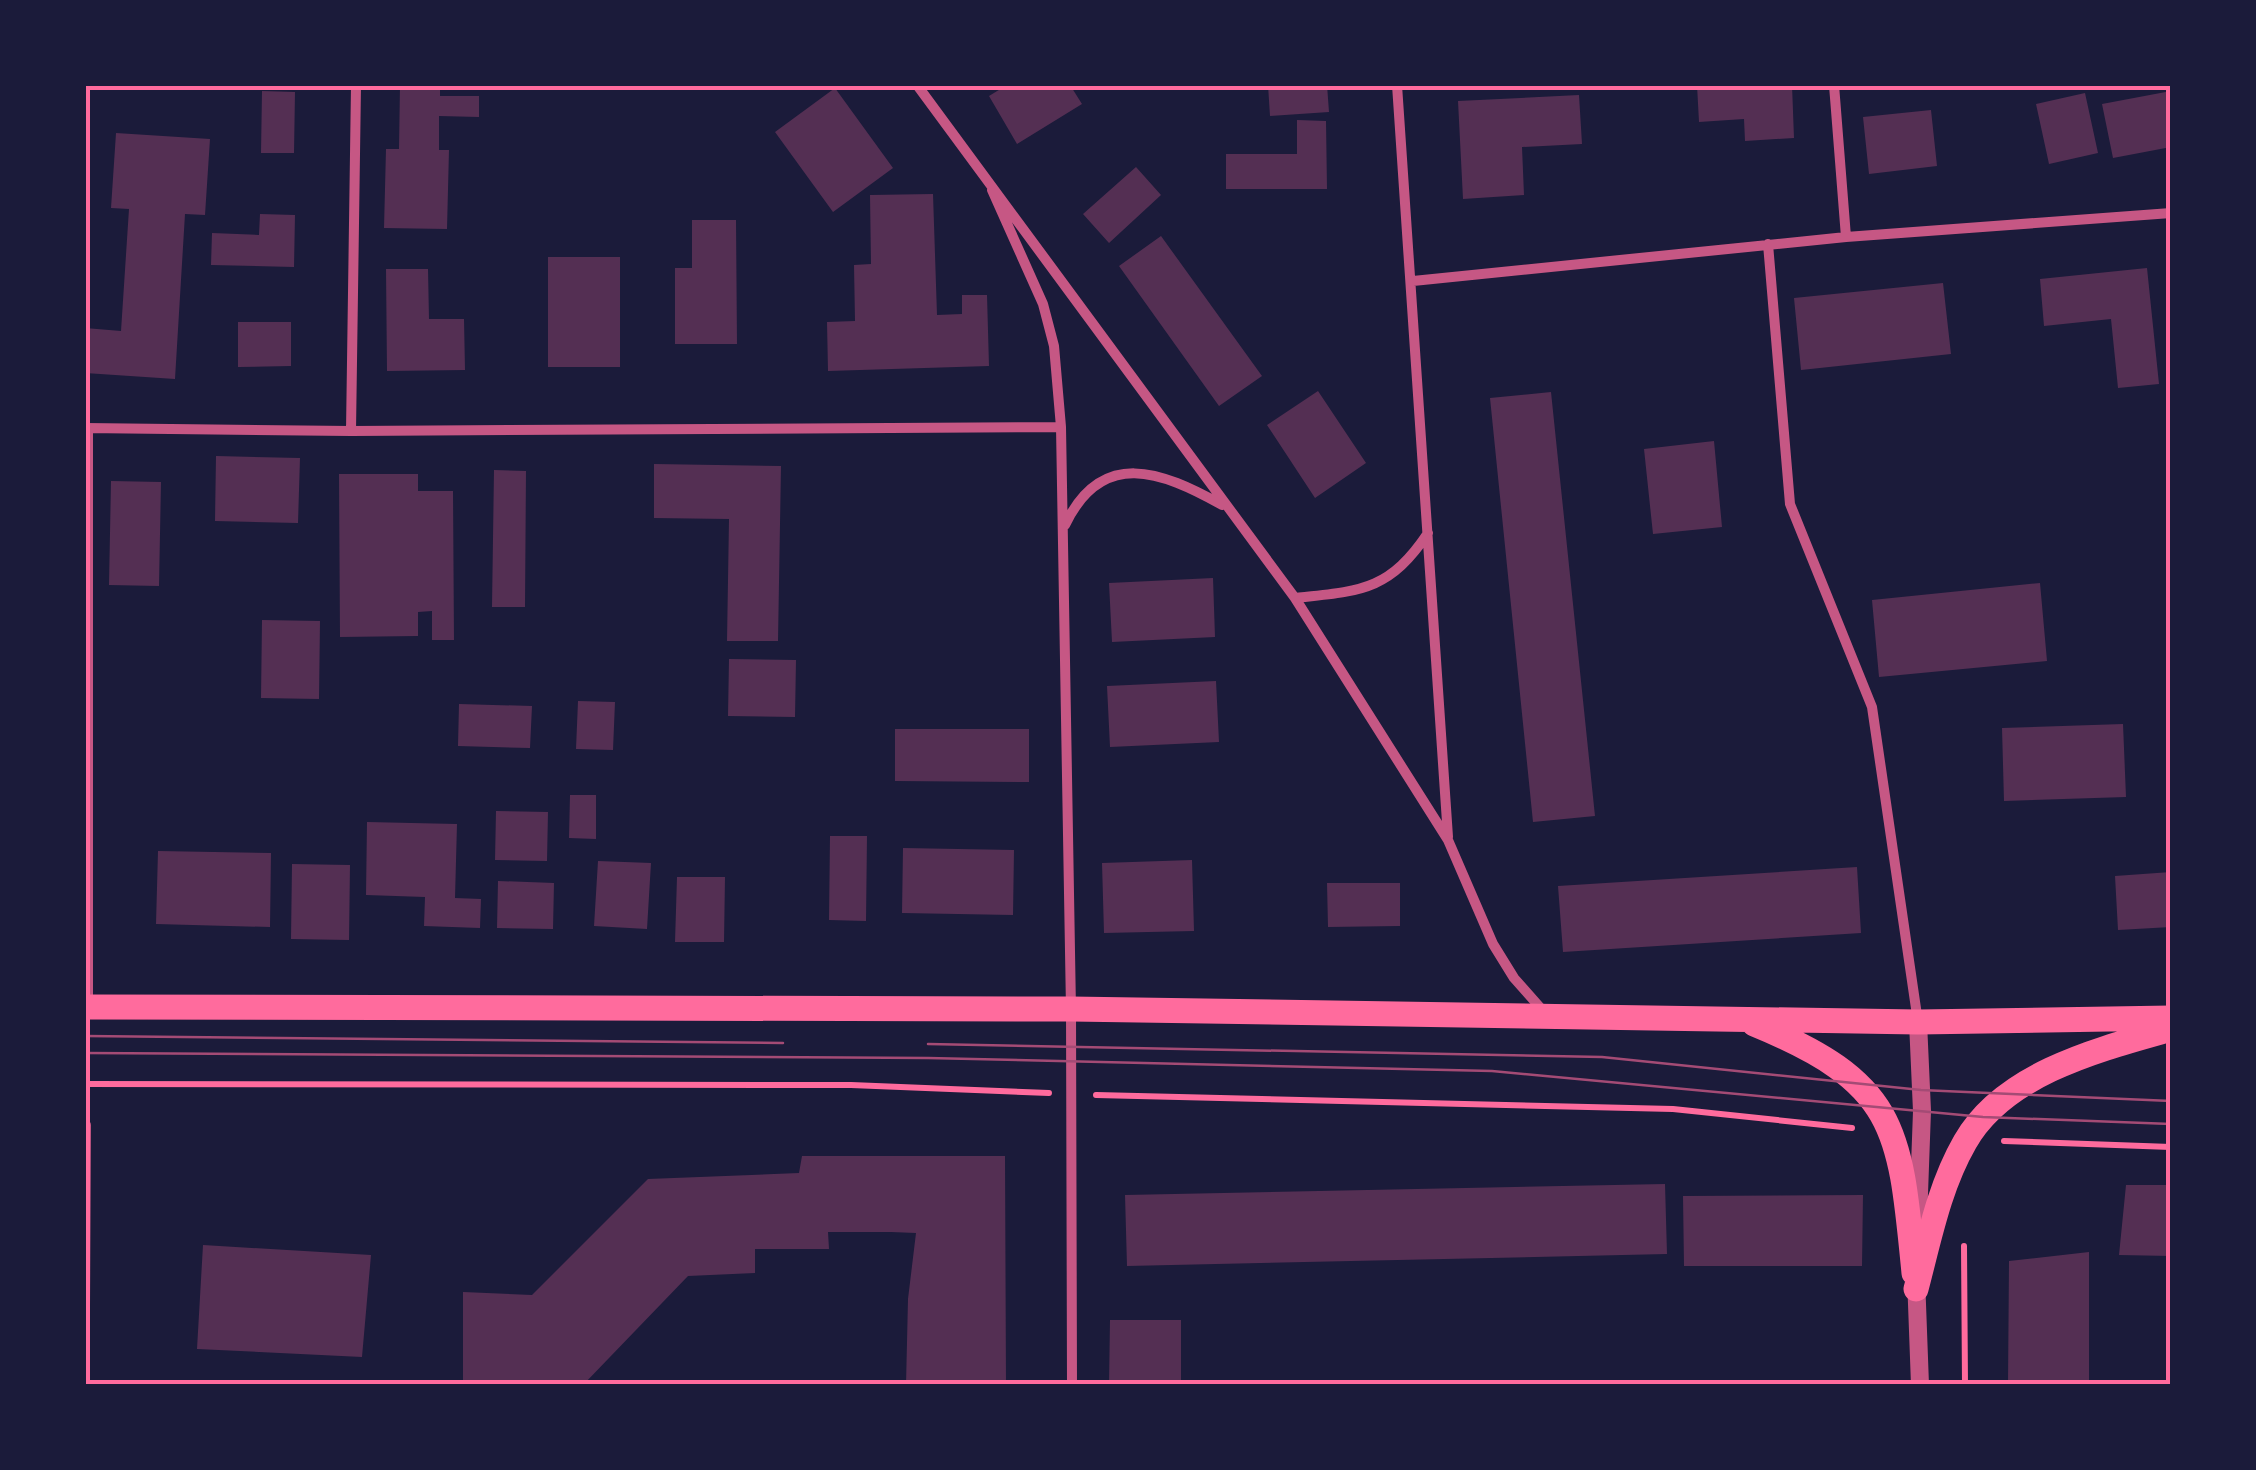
<svg xmlns="http://www.w3.org/2000/svg" width="2256" height="1470" font-family="Rubik,sans-serif">
<rect width="100%" height="100%" fill="#1b1b3a"/>
<path fill="#542f53" d="M400,85H440V96H479V117L439,116V150H449L447,229L384,228L386,149H399Z
M1007,85H1070L1082,104L1017,144L989,96Z
M1268,85H1327L1329,112L1270,116Z
M1697,85H1792L1794,138L1745,141L1744,119L1699,122Z
M835,88L893,168L833,212L775,132Z
M262,91L295,92L294,153H261Z
M2171,91V147L2113,158L2102,104Z
M2085,93L2098,153L2049,164L2036,104Z
M1579,95L1582,144L1522,147L1524,195L1463,199L1458,101Z
M1931,110L1937,166L1869,174L1863,117Z
M1297,120L1326,121L1327,189H1226V154H1297Z
M116,133L210,139L205,215L185,214L175,379L85,373V328L121,331L129,209L111,208Z
M1136,167L1161,195L1109,243L1083,214Z
M933,194L937,315L962,314V295H987L989,366L828,371L827,322L855,321L854,265L871,264L870,195Z
M260,214L295,215L294,267L211,265L212,233L259,235Z
M692,220H736L737,344H675V268H692Z
M1161,236L1262,376L1219,406L1119,266Z
M548,257H620V367H548Z
M2147,268L2159,384L2118,388L2111,319L2044,326L2040,279Z
M386,269H428L429,319H464L465,370L387,371Z
M1943,283L1951,354L1801,370L1794,298Z
M238,322H291V366L238,367Z
M1318,391L1366,463L1315,498L1267,425Z
M1551,392L1595,816L1533,822L1490,398Z
M1714,441L1722,527L1653,534L1644,449Z
M216,456L300,458L298,523L215,521Z
M654,464L781,466L778,641H727L729,519L654,518Z
M494,470L526,471L525,607H492Z
M339,474H418V491H453L454,640H432V611L418,612V636L340,637Z
M111,481L161,482L159,586L109,585Z
M1213,578L1215,637L1112,642L1109,583Z
M2040,583L2047,661L1879,677L1872,600Z
M262,620L320,621L319,699L261,698Z
M729,659L796,660L795,717L728,716Z
M1216,681L1219,742L1110,747L1107,686Z
M578,701L615,702L613,750L576,749Z
M459,704L532,706L530,748L458,746Z
M2123,724L2126,797L2004,801L2002,728Z
M895,729H1029V782L895,781Z
M570,795H596V839L569,838Z
M496,811L548,812L547,861L495,860Z
M367,822L457,824L455,898L481,899L480,928L424,926L425,897L366,895Z
M830,836H867L866,921L829,920Z
M903,848L1014,850L1013,915L902,913Z
M158,851L271,853L270,927L156,924Z
M1192,860L1194,931L1104,933L1102,863Z
M598,861L651,863L647,929L594,926Z
M292,864L350,865L349,940L291,939Z
M1857,867L1861,933L1563,952L1558,886Z
M2171,872V927L2118,930L2115,876Z
M677,877H725L724,942H675Z
M498,881L554,883L553,929L497,928Z
M1327,883H1400V926L1328,927Z
M802,1156H1005L1006,1385H906L908,1299L916,1233L891,1232H828L829,1249H755V1273L688,1276L583,1385H463V1292L532,1295L648,1179L799,1173Z
M1665,1184L1667,1254L1127,1266L1125,1195Z
M2126,1185H2171V1256L2119,1255Z
M1863,1195L1862,1266H1684L1683,1196Z
M203,1245L371,1255L362,1357L197,1349Z
M2089,1252V1385H2008L2009,1261Z
M1110,1320H1181V1385H1109Z"/>
<g fill="none" stroke-linecap="round" stroke-linejoin="round">
<path stroke="#ff6b9d" stroke-width="6" d="M85,1084L851,1085L1049,1093
M1096,1095L1673,1109L1852,1128
M2004,1141L2171,1147
M1964,1246L1965,1385"/>
<path stroke="#c65784" stroke-width="10" d="M917,85L1295,598L1448,840L1493,944L1514,978L1545,1013
M1397,85L1448,837
M1834,85L1846,237
M992,190L1043,304L1054,346L1061,427L1071,1009L1072,1385
M1768,244L1790,504L1872,707L1918,1022
M1413,281L1846,237L2171,213
M85,428L351,431L1061,427
M351,431L356,85
M1065,525C1102,448 1161,471 1222,505
M1295,598C1361,591 1389,591 1428,533
M88,1007V428
M85,1308L86,1125"/>
<path stroke="#c65784" stroke-width="18" d="M1918,1221L1922,1111L1918,1022
M1916,1277L1920,1385"/>
<path stroke="#ff6b9d" stroke-width="25" d="M85,1007L1071,1009L1918,1022L2171,1018
M1754,1024C1898,1083 1900,1128 1914,1273
M1916,1289C1929,1240 1939,1187 1965,1142C2004,1073 2100,1049 2171,1029"/>
<path stroke="#a44b75" stroke-width="2.5" d="M85,1036L783,1043
M928,1044L1602,1057L1921,1090L2171,1101
M85,1053L928,1058L1492,1071L1983,1117L2171,1124"/>
</g>
<rect width="2256" height="1470" fill="none" stroke="#1b1b3a" stroke-width="175"/>
<rect x="88" y="88" width="2080" height="1294" fill="none" stroke="#ff6b9d" stroke-width="4"/>
</svg>
